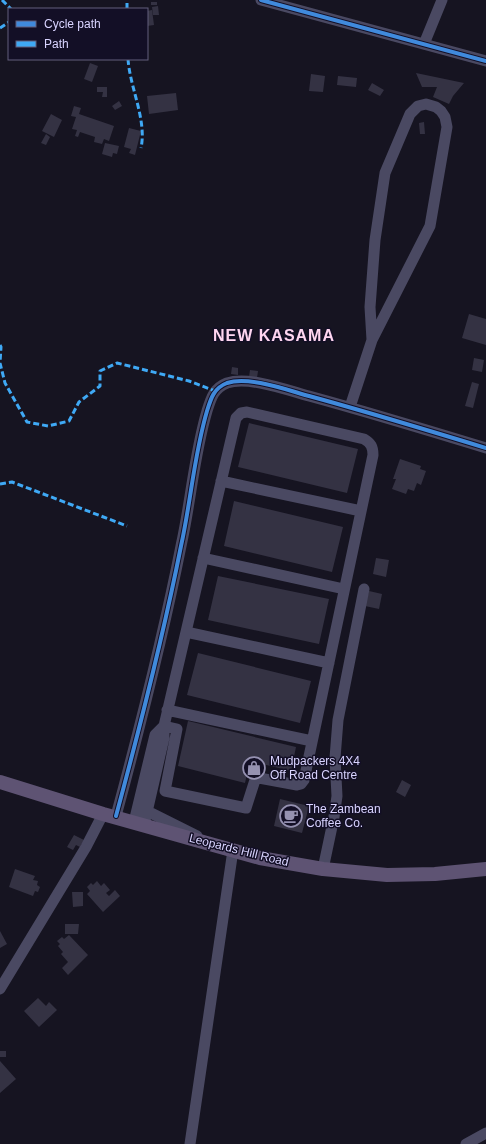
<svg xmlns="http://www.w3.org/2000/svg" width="486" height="1144" font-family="Helvetica,sans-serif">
<rect width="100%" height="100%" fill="#161421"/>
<path fill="#343243" d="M151,2H157V5H151Z
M158,6L159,15H153L152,7Z
M152,10L154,25L147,26V11Z
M90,63L98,66L92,82L84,79Z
M416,73L464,83L453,96L449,104L433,97L437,87H422Z
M311,74L325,76L323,92L309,91Z
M338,76L357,78L356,87L337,85Z
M372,83L384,90L380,96L368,90Z
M97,87H107V97H102L103,92H97Z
M176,93L178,110L149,114L147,96Z
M119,101L122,106L115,110L112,106Z
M74,106L81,108L79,114L114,126L109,141L104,139L102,144L94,142L95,137L80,132L78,137L75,136L77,130L72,129L76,117L71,116Z
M51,114L62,120L54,137L42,131Z
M424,122L425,134H420L419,123Z
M129,128L141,131L135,155L129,153L131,149L124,147Z
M46,134L50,137L46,145L41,143Z
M105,143L119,146L117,154L113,153L112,157L102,154Z
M469,314L486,319V345L462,338Z
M474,358L484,360L482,372L472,370Z
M232,367L238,368V375L231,374Z
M250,370L258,371L257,378L249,377Z
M472,382L479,384L473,408L465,406Z
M249,423L358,449L347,493L238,467Z
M400,459L421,466L420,469L426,471L421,485L417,483L414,491L408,489L406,494L392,489L396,479H393Z
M234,501L343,527L332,572L224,546Z
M376,558L389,560L386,577L373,574Z
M218,576L329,599L319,644L208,620Z
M369,591L382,594L379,609L365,606Z
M198,653L311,681L300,723L187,695Z
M188,721L296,747L291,771L250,761L245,783L178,766Z
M402,780L411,785L405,797L396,792Z
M280,799L309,806L302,833L274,826Z
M74,835L84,840L80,847L76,845L73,850L67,847Z
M15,869L35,876L33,880L38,881L37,885L40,887L38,892L35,891L33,896L9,887Z
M97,881L101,886L104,883L110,890L106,893L109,896L115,890L120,896L103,912L87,894L90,891L87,887L91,883L93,885Z
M72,892H83V906L73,907Z
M65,924H79L78,934H65Z
M0,931L7,944L0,948Z
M69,935L88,955L68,975L62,968L68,962L61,954L63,952L58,946L60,944L57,941L62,937L64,939Z
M38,998L46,1006L49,1002L57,1010L39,1027L24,1011Z
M0,1051H6V1057H0Z
M0,1061L16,1079L0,1093Z"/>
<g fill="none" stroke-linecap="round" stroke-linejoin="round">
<path stroke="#4a4962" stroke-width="11" d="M261,0L486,61
M424,44L442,0
M350,407L372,340L430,226L447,127L445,117L441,111L436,107L426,104L418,106L410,114L385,173L375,240L370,307L372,340
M221,481L361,511
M203,558L344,589
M186,632L329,663
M167,710L312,741
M147,811L197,836
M116,816C140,727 163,637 181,546C191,501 194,455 207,411C211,398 214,388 227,383C249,376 287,390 309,396C368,412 427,430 486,448
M134,822L155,735L164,726
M144,825L164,738V726L236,418L241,413L247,412L364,439C371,443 373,447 373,455L304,780L301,784L297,785L259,778L255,780L246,808L165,791L177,729L164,726
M323,869L334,817L337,796L335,758L338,720L364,589
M0,989L86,847L103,814
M190,1144L233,850
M466,1144L486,1133"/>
<path stroke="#5e5373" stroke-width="14" d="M0,782L103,814L260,858L323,869L387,875L435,874L486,869"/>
<path stroke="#3fa9f5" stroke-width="3" stroke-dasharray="6 3" stroke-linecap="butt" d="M2,0L11,9
M127,9V0
M0,28L9,22
M128,59C130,88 147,120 141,148
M0,345L1,347L0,363L5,383L27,422L48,426L69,421L79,402L100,386V371L117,363L189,381L215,391
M0,484L12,482L127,526"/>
<g stroke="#130f26" stroke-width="6">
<path id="cycleway" d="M261,0L486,61
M116,816C140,727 163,637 181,546C191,501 194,455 207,411C211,398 214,388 227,383C249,376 287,390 309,396C368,412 427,430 486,448"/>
</g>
<use href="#cycleway" stroke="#408adc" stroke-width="4"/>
</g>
<defs>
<g id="shop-ring" transform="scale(1.15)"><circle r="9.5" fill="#130f26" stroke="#9591b1" stroke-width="1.5"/><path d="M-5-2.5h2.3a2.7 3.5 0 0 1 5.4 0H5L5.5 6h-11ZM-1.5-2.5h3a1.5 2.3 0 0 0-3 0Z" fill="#9591b1"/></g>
<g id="cafe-ring" transform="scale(1.15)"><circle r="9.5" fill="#130f26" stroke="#9591b1" stroke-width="1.5"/><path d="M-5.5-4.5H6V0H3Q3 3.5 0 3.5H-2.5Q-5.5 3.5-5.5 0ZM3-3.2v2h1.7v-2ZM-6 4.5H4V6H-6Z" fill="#9591b1"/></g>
</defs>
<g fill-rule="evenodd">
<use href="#shop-ring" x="254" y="768"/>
<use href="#cafe-ring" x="291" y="816"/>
</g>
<g text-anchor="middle" stroke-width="3" stroke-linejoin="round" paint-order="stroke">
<g font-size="12" fill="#d9d4ff" stroke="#130f26" text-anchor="start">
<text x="270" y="765">Mudpackers 4X4<tspan x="270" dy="14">Off Road Centre</tspan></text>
<text x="306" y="813">The Zambean<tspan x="306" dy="14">Coffee Co.</tspan></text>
</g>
<g font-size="12" fill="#d9d4ff" stroke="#130f26">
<text transform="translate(239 850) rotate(14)" y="4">Leopards Hill Road</text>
</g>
<g font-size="16" font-weight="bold" letter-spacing="1" fill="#ffd6f0" stroke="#130f26">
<text x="274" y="341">NEW KASAMA</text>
</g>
</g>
<rect x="8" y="8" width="140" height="52" fill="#130f26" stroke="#625e7d"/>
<rect x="16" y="21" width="20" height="6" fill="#408adc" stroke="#625e7d"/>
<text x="44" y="28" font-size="12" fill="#d9d4ff">Cycle path</text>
<rect x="16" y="41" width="20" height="6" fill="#3fa9f5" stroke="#625e7d"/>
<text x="44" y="48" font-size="12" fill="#d9d4ff">Path</text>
</svg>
